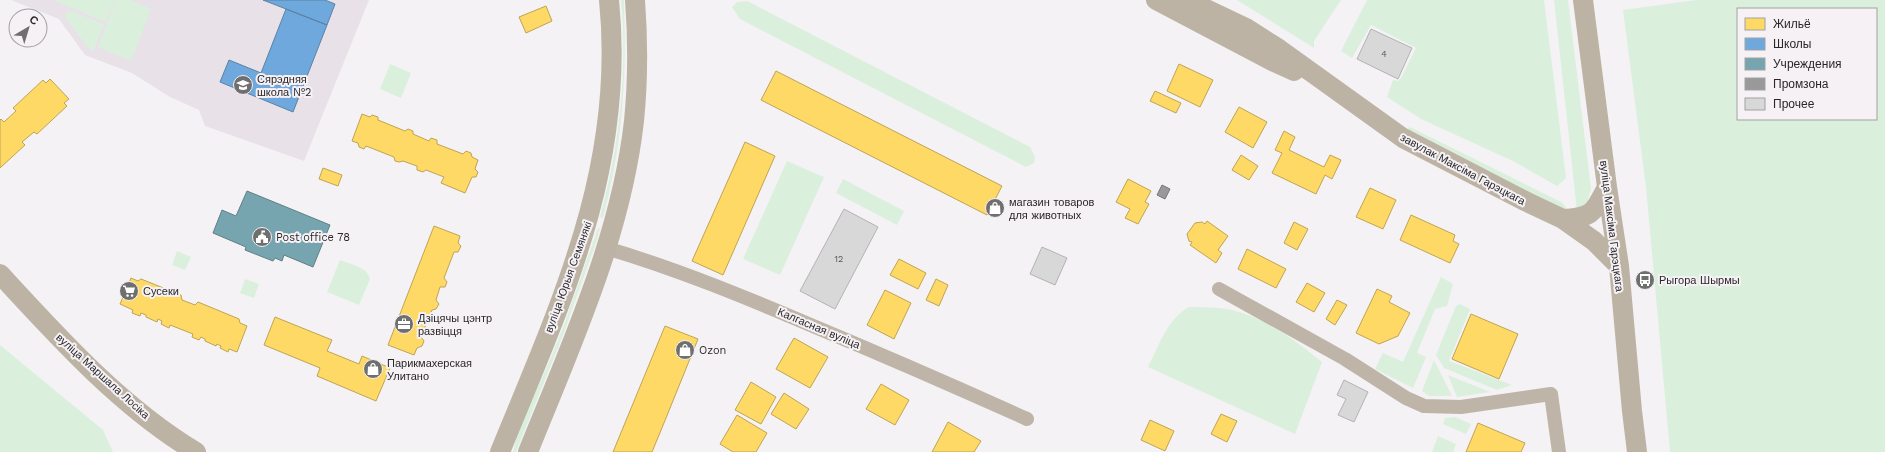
<svg xmlns="http://www.w3.org/2000/svg" width="1885" height="452" font-family="'Work Sans',sans-serif">
<rect width="100%" height="100%" fill="#f4f2f4"/>
<path fill="#e8e2e8" d="M11,0H369L304,161L205,126L199,110L170,97L132,73L85,55L59,19Z"/>
<path fill="#daf0dd" fill-rule="evenodd" d="M54,0H115L106,22Z
M116,0H130L151,9L131,61L98,47Z
M621,0H624V6C627,79 622,147 603,218L600,217C619,147 628,73 621,0Z
M1237,0H1341L1314,41V48Z
M1367,0H1544L1566,178L1557,186L1515,162L1421,119L1387,97L1393,80L1398,81L1401,78L1416,48L1371,25L1352,58L1341,51Z
M1554,0H1568L1591,189L1587,203L1577,211Z
M1696,0H1885V452H1670L1646,187L1623,10ZM1738,9H1876V119H1738Z
M747,1L1030,147L1035,157L1034,163L1026,167L740,19L732,7L737,2Z
M67,10L104,24L93,51L90,50L65,17Z
M390,64L411,73L401,98L380,89Z
M1410,127L1563,203L1566,208L1565,212L1406,130Z
M787,161L824,177L780,275L743,259Z
M843,179L904,211L897,225L836,193Z
M598,228H600L597,240L563,335L516,452H513L518,431L547,367L563,328Z
M177,251L191,257L185,270L172,265Z
M340,260C349,264 368,267 370,279L359,305L327,292Z
M1441,277L1453,284L1447,306L1435,309L1417,353L1426,357L1413,388L1375,369L1383,353L1403,362Z
M245,279L259,284L254,298L240,293Z
M1460,304L1470,309L1449,361L1512,385L1497,390L1444,368L1436,355L1456,306Z
M1189,307C1203,307 1218,307 1232,310C1266,318 1296,341 1322,362L1295,434L1148,367C1158,347 1168,318 1189,307Z
M0,345L103,430L113,452H0Z
M1434,360L1452,396H1429L1422,391Z
M1448,375L1490,392L1457,397Z
M1455,417L1471,424L1466,434L1443,424L1445,418Z
M1438,436L1456,444L1453,452H1432Z"/>
<path fill="#ffd966" stroke="#bfa454" d="M546,6L552,21L526,33L519,17Z
M1179,64L1213,80L1200,107L1167,91Z
M776,71L1002,186L987,215L761,100Z
M50,79L69,99L64,103L67,106L37,134L34,132L22,142L25,145L0,168V120L1,119L4,122L16,111L13,108L43,80L46,83Z
M1155,91L1181,103L1176,113L1150,101Z
M1239,107L1267,122L1253,148L1225,132Z
M362,114L370,117L372,115L378,117V120L405,131L408,129L413,131V134L429,141L431,138L437,140V144L463,154L466,151L471,153L472,157L478,160L475,169L478,172L476,177H472L465,193L441,183L444,177L426,170L423,172L417,170V166L403,161L399,162L395,161L394,157L366,146L364,149L359,147L358,143L352,141Z
M1284,131L1295,137L1289,150L1324,167L1330,155L1341,160L1332,179L1325,175L1316,194L1272,173L1282,153L1275,150Z
M745,142L775,156L723,275L692,261Z
M1241,155L1258,166L1249,180L1232,170Z
M323,168L342,175L338,186L319,179Z
M1128,179L1151,191L1145,202L1149,204L1138,224L1125,218L1130,209L1116,202Z
M1370,188L1396,200L1383,229L1356,217Z
M1411,215L1455,235L1453,241L1459,244L1450,263L1400,240Z
M1207,221L1228,236L1218,250L1222,253L1216,263L1190,245L1192,242L1189,241L1187,234L1195,223L1202,222L1205,224Z
M1294,222L1308,229L1297,250L1284,243Z
M434,226L460,236L458,243L461,246L458,252H454L444,278L447,282L445,287H440L436,300L439,304L436,309L432,310L421,337L424,341L422,346L417,348L414,355L388,345Z
M1247,249L1286,269L1276,288L1238,269Z
M899,259L926,273L918,289L890,275Z
M131,278L138,281L141,279L181,295L182,300L195,305L198,302L239,319L240,323L247,326L237,352L229,349L228,352L220,348L221,346L217,344L216,346L205,341V339L201,337L199,340L192,337L193,334L170,325L169,328L161,324L162,321L158,319L157,322L146,317V315L141,313L140,316L132,313L133,310L120,304Z
M936,279L948,285L939,306L926,300Z
M1307,283L1325,293L1314,312L1296,302Z
M1377,289L1392,296L1389,302L1410,313L1398,336L1379,344L1356,333Z
M885,290L911,303L894,339L867,325Z
M1337,300L1347,305L1335,325L1326,319Z
M1471,314L1518,334L1499,379L1452,359Z
M275,317L332,340L327,351L359,364L362,356L390,368L376,401L317,376L320,368L264,345Z
M665,326L698,339L666,418L652,452H613Z
M794,338L828,357L810,388L776,369Z
M751,382L776,397L761,424L735,410Z
M881,384L909,400L895,425L866,409Z
M784,393L809,409L796,429L771,414Z
M1221,414L1237,421L1227,442L1211,434Z
M737,415L767,433L756,452H733L720,444Z
M1150,420L1174,431L1165,451L1141,440Z
M948,422L981,441L974,452H932Z
M1478,423L1525,443L1521,452H1466Z"/>
<path fill="#6fa8dc" stroke="#5a82a6" d="M263,0H325L335,4L327,25Z
M286,9L327,25L293,112L220,82L229,60L261,73Z"/>
<path fill="#76a5af" stroke="#5f8087" d="M247,191L330,225L313,267L284,255L282,261L275,258L273,261L245,250L246,247L213,233L222,210L236,216Z"/>
<path fill="#999" stroke="#777" d="M1162,185L1170,189L1165,199L1157,195Z"/>
<path fill="#d9d8d8" stroke="#b4b3b3" d="M1371,29L1412,48L1398,79L1357,59Z
M844,209L878,227L835,309L800,291Z
M1042,247L1067,258L1055,285L1030,274Z
M1344,380L1368,392L1354,422L1338,415L1346,399L1337,395Z"/>
<g fill="none" stroke-linecap="round" stroke-linejoin="round">
<path stroke="#beb5a8" stroke-width="14" d="M606,248C677,269 745,297 813,326C885,356 956,387 1027,419
M1219,289L1345,359L1406,398L1424,406L1461,407L1551,394L1559,452"/>
<path stroke="#bdb3a4" stroke-width="20" d="M1156,0L1272,61L1294,71
M1187,0L1246,28L1279,49L1403,138L1527,202L1563,219L1594,241L1619,266
M1583,0L1607,187L1619,266L1632,411L1637,452
M1563,219C1593,218 1594,212 1607,187
M0,274C59,338 121,407 196,452
M500,452C561,303 626,166 609,0
M528,452C571,345 621,237 634,121C638,81 638,40 635,0"/>
</g>
<defs>
<g id="school-disc" transform="scale(1)"><circle r="9.5" fill="#706f70" stroke="#f5f1f5"/><path d="M0-5L7-2L0 1L-7-2ZM-4 1L0 2.5L4 1V4Q0 6-4 4Z" fill="#fff"/></g>
<g id="shop-disc" transform="scale(1)"><circle r="9.5" fill="#706f70" stroke="#f5f1f5"/><path d="M-5-2.5h2.3a2.7 3.5 0 0 1 5.4 0H5L5.5 6h-11ZM-1.5-2.5h3a1.5 2.3 0 0 0-3 0Z" fill="#fff"/></g>
<g id="civic-disc" transform="scale(1)"><circle r="9.5" fill="#706f70" stroke="#f5f1f5"/><path d="M-.6-6.5H3V-4.5H.6V-3L4-1V1h2V6H-6V1h2V-1L-.6-3ZM-1.2 2.5V6h2.4V2.5Z" fill="#fff"/></g>
<g id="bus-disc" transform="scale(1)"><circle r="9.5" fill="#706f70" stroke="#f5f1f5"/><path d="M-5-6H5V4H4V6H2V4H-2V6H-4V4H-5ZM-3.5-4V0h7V-4ZM-3.5 1.2v1.5H-2V1.2ZM2 1.2v1.5H3.5V1.2Z" fill="#fff"/></g>
<g id="supermarket-disc" transform="scale(1)"><circle r="9.5" fill="#706f70" stroke="#f5f1f5"/><path d="M-6-5.5h2.5l.6 2H6L4.5 2H-2.5L-4.4-4H-6ZM-1.5 3.2a1.3 1.3 0 1 0 .1 0ZM3 3.2a1.3 1.3 0 1 0 .1 0Z" fill="#fff"/></g>
<g id="office-disc" transform="scale(1)"><circle r="9.5" fill="#706f70" stroke="#f5f1f5"/><path d="M-6-3h4V-5.5h4V-3h4V5H-6ZM-1-4.5V-3h2v-1.5ZM-6 0V1H6V0Z" fill="#fff"/></g>
</defs>
<g fill-rule="evenodd">
<use href="#school-disc" x="243" y="85"/>
<use href="#shop-disc" x="995" y="208"/>
<use href="#civic-disc" x="262" y="237"/>
<use href="#bus-disc" x="1645" y="280"/>
<use href="#supermarket-disc" x="129" y="291"/>
<use href="#office-disc" x="404" y="324"/>
<use href="#shop-disc" x="685" y="350"/>
<use href="#shop-disc" x="373" y="369"/>
</g>
<g text-anchor="middle" stroke-width="4" stroke-linejoin="round" paint-order="stroke">
<g font-size="9" fill="#565556">
<text x="1384" y="57">4</text>
<text x="839" y="262">12</text>
</g>
<g font-size="11" fill="#292829" stroke="#f5f1f5" text-anchor="start">
<text x="257" y="83">Сярэдняя<tspan x="257" dy="13">школа №2</tspan></text>
<text x="1009" y="206">магазин товаров<tspan x="1009" dy="13">для животных</tspan></text>
<text x="276" y="241">Post office 78</text>
<text x="1659" y="284">Рыгора Шырмы</text>
<text x="143" y="295">Сусеки</text>
<text x="418" y="322">Дзіцячы цэнтр<tspan x="418" dy="13">развіцця</tspan></text>
<text x="699" y="354">Ozon</text>
<text x="387" y="367">Парикмахерская<tspan x="387" dy="13">Улитано</tspan></text>
</g>
<g font-size="11" fill="#292829" stroke="#f5f1f5">
<text transform="translate(1463 169) rotate(28)" y="4">завулак Максіма Гарэцкага</text>
<text transform="translate(1612 226) rotate(83)" y="4">вуліца Максіма Гарэцкага</text>
<text transform="translate(568 277) rotate(-70)" y="4">вуліца Юрыя Семянякі</text>
<text transform="translate(819 328) rotate(23)" y="4">Калгасная вуліца</text>
<text transform="translate(103 376) rotate(42)" y="4">вуліца Маршала Лосіка</text>
</g>
</g>
<rect x="1737" y="8" width="140" height="112" fill="#f5f1f5" stroke="#a3a1a3"/>
<rect x="1745" y="18" width="20" height="12" fill="#ffd966" stroke="#a3a1a3"/>
<text x="1773" y="28" font-size="12" fill="#292829">Жильё</text>
<rect x="1745" y="38" width="20" height="12" fill="#6fa8dc" stroke="#a3a1a3"/>
<text x="1773" y="48" font-size="12" fill="#292829">Школы</text>
<rect x="1745" y="58" width="20" height="12" fill="#76a5af" stroke="#a3a1a3"/>
<text x="1773" y="68" font-size="12" fill="#292829">Учреждения</text>
<rect x="1745" y="78" width="20" height="12" fill="#999999" stroke="#a3a1a3"/>
<text x="1773" y="88" font-size="12" fill="#292829">Промзона</text>
<rect x="1745" y="98" width="20" height="12" fill="#d9d8d8" stroke="#a3a1a3"/>
<text x="1773" y="108" font-size="12" fill="#292829">Прочее</text>
<g transform="translate(28 28) rotate(38)"><circle r="19" fill="#f5f1f5" stroke="#a3a1a3"/>
<path d="M0-3L7 15L0 10L-7 15Z" fill="#706f70"/>
<text y="-6" font-size="11" font-weight="bold" text-anchor="middle" fill="#292829">С</text>
</g>
</svg>
